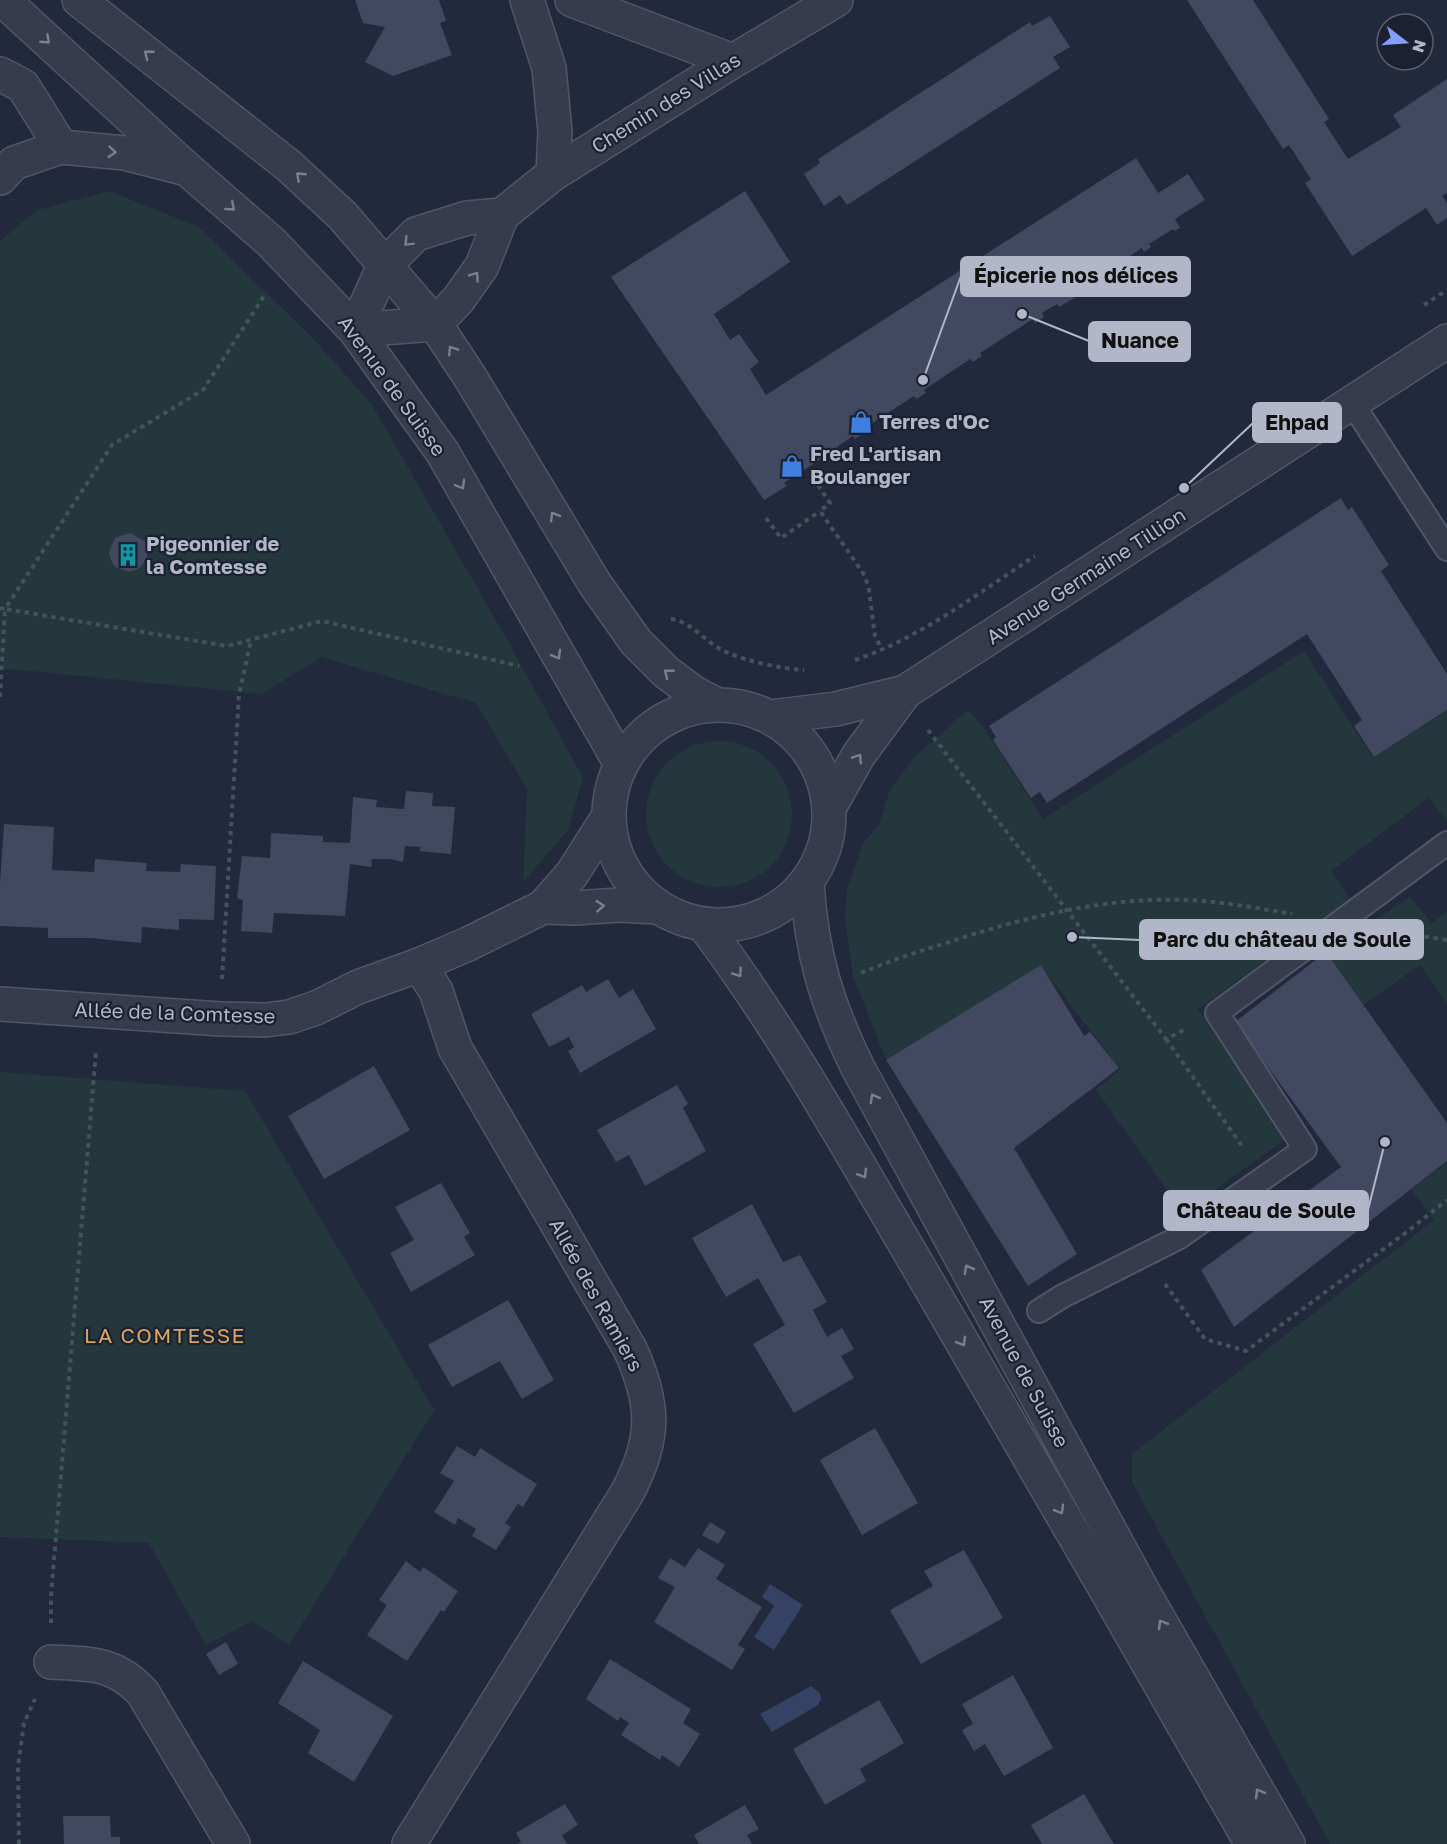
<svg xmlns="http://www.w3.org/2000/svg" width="1447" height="1844" font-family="'Golos Text',sans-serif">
<rect width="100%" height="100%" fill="#22293c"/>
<path fill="#24373d" d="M109,191L197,226L312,337L372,405L509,643L583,778L568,830L523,882L527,789L476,703L321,657L262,694L0,668V241L37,210Z
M1304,651L1373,758L1447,711V821L1429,798L1331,871L1351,899L1198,1009L1285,1139L1184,1213L1096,1090L1120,1069L1041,966L886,1060L853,976L845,919L847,890L863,843L879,825L889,792L914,757L968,710L984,728L1043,819Z
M646 814a73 73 0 1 1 146 0a73 73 0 1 1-146 0Z
M1410,897L1432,923L1447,912V1003L1420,965L1363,1005L1326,952Z
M0,1072L245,1091L434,1410L289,1645L252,1621L206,1645L149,1543L0,1537Z
M1447,1163V1844H1330L1132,1482V1454L1434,1220L1411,1189Z"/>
<path fill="#354264" d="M770,1584L803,1605L774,1650L754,1637L774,1606L762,1597Z
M811,1686L820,1693L821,1699L818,1705L772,1732L760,1714Z"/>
<path fill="#41485f" d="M355,0H439L446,21L440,23L452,55L393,76L365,62L385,27L363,23Z
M1187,0H1253L1329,119L1324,122L1348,159L1401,127L1393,115L1447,79V193L1442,196L1447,203V218L1437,225L1426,208L1352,256L1305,183L1311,179L1289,145L1283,149Z
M1050,16L1070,47L1053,57L1060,68L847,205L840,195L824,206L804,174L820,163L818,159L1030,22L1032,26Z
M1136,158L1158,193L1188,174L1205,200L1175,219L1180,228L1174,231L1173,229L1149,244L1151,247L1144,252L1142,248L1127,258L1129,261L1119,268L1116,265L1074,292L1077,296L1059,307L1057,304L1042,313L1044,317L1035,323L1033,319L980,353L982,356L973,362L970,359L924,390L926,393L916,399L914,396L862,430L864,433L855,439L853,436L837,447L840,451L829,458L827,455L784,483L787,486L764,500L611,277L745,191L790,262L714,314L730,340L739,334L759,362L750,369L766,395Z
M1341,498L1348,510L1352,507L1389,565L1381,571L1447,674V710L1374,757L1354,726L1362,720L1307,634L1047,803L1040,792L1031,798L993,740L996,737L989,726Z
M130,533L144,541L149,540L152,544L147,549V557L143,564L138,569L130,572L115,567L111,560L109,552L115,538Z
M406,791L433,793L432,806L455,807L451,854L419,851L421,847L405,846L403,862L390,859H372L371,867L350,864L345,916L274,913L272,933L241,931L243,900L237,898L242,856L270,858L271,833L323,836V842L350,843L353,797L377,800L376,807L404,809Z
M4,824L54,827L52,870L94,872L95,859L147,863L146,871L180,872L181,864L216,866L214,920L179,919V930L142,927L141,943L91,938H48V928L0,926V883Z
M1326,952L1447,1123V1161L1234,1327L1201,1270L1341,1167L1235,1022Z
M1041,965L1084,1036L1090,1032L1119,1068L1014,1148L1077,1254L1028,1286L886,1060Z
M608,979L619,998L633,989L656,1029L580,1073L568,1051L574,1047L569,1037L549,1047L531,1014L582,985L586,992Z
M374,1066L410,1130L324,1179L288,1116Z
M677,1085L688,1104L683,1108L706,1151L645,1186L629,1155L616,1162L597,1130Z
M441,1183L470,1233L464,1237L475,1255L411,1292L390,1253L414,1240L395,1207Z
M752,1204L783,1262L800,1255L827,1302L813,1310L827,1337L842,1328L854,1349L841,1356L854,1378L794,1413L753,1344L785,1325L758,1278L726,1297L692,1238Z
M508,1300L554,1380L522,1399L500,1361L452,1387L428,1345Z
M875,1428L918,1503L862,1535L820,1460Z
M457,1446L475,1457L480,1448L537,1484L523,1507L518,1504L505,1523L511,1527L496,1550L472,1536L476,1529L458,1518L455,1525L434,1512L454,1481L440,1473Z
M710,1522L726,1532L718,1544L702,1535Z
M698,1548L725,1565L716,1579L762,1607L738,1645L745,1649L732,1670L654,1622L675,1587L658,1578L670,1558L685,1567Z
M964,1550L1003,1618L921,1664L890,1610L933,1586L924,1571Z
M406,1561L420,1572L423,1567L458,1591L444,1612L441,1610L407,1661L367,1635L387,1605L379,1600Z
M226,1642L238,1664L219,1675L206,1654Z
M610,1659L691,1709L683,1723L700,1734L679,1767L662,1755L660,1760L621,1735L629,1723L620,1717L618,1721L586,1699Z
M303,1661L393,1716L354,1782L308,1753L320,1730L278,1703Z
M1013,1675L1053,1748L1004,1776L985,1744L974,1751L962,1730L973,1724L962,1704Z
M879,1700L904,1743L860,1769L866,1781L825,1805L793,1749Z
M1084,1794L1114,1844H1042L1031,1825Z
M565,1804L578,1825L562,1835L567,1844H518L521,1842L516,1833Z
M745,1805L759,1829L747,1835L752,1844H699L694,1835Z
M63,1816H110L111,1837H120V1844H64Z"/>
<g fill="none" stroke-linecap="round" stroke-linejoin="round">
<g stroke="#515667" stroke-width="26">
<path id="service" d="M1352,403L1447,549
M1039,1311L1061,1297L1178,1238L1305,1149L1217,1013L1447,843"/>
</g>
<g stroke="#515667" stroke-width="36">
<path id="minor" d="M527,0L549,68L555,132L553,174
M572,0L733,61
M0,74L23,86L61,147
M0,178L14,163L61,147L125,153L187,169
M502,215L467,218L416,234L384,266L355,330L435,324L458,300L482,266L502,215L553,174L733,61L836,0
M543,907L575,908L619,905L657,907
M0,1004L221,1019L265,1020L289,1017L316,1008L358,987L419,965L468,944L543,907L572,874L608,817
M51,1662C89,1664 115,1662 143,1693L233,1844
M409,1844L627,1493C656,1439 655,1404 630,1349L455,1048L436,991L419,965"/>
</g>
<g stroke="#515667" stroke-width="36">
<path id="tertiary" d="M3,0L187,169L271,242L355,330L443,453L621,764
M79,0L289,166L343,216L435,324L470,377L595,584L636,642L666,672L694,693L717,705
M609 815a110 110 0 1 1 220 0a110 110 0 1 1-220 0Z
M770,717L836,709L905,692L1447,341
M829,808L858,756L905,692
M807,882C811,953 827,1005 858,1068L1146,1597L1288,1844
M704,925C785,1033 850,1151 918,1266C1031,1458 1141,1651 1252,1844"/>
</g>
<path stroke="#42545b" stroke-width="4" stroke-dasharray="4.5 4.5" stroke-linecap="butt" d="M1424,305L1447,290
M818,485L830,503L820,511L865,576L869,590L875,636L882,650
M766,518L781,538L820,511
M0,608L5,609L112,445L203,390L266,293
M671,619C691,621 707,644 726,652C746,661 782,669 804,670
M855,660C920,638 977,594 1035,556
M0,697L5,609L227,646L322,621L519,666
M928,730L1166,1039L1186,1029
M1389,931L1447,940
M861,973C891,960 921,951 952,941C1026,917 1105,897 1184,900C1220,901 1257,908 1292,914
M222,979L239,695L251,640
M1166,1039L1244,1149
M1165,1284L1205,1339L1246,1351L1408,1231L1447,1200
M51,1623V1596L96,1051
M19,1844L18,1766L24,1723L35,1699"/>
<use href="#service" stroke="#363c4d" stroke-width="22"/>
<use href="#minor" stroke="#363c4d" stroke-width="33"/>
<use href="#tertiary" stroke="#363c4d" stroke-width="33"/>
</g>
<defs><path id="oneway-chevron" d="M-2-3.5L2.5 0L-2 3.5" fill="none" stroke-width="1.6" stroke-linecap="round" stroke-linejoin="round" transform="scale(1.5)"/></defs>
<g stroke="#7a7f91">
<use href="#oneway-chevron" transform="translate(46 40) rotate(43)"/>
<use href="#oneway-chevron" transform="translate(148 54) rotate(-141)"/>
<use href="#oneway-chevron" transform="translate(112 152) rotate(5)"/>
<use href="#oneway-chevron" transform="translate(300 176) rotate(-137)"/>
<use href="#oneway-chevron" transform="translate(231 207) rotate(41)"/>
<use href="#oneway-chevron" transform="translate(408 242) rotate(135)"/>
<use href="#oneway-chevron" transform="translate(475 276) rotate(-55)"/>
<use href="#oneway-chevron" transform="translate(452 350) rotate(-123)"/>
<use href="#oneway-chevron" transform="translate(461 485) rotate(60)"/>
<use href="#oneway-chevron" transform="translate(554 516) rotate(-121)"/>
<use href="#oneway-chevron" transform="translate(557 655) rotate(60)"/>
<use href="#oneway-chevron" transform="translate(668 673) rotate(-141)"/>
<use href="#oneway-chevron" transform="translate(858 758) rotate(-57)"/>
<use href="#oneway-chevron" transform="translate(600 906) rotate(-4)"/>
<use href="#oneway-chevron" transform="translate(738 973) rotate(56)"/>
<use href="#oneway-chevron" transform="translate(874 1098) rotate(-119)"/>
<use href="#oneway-chevron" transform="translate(863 1174) rotate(59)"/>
<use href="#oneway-chevron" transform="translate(968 1269) rotate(-118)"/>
<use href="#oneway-chevron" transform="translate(962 1342) rotate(59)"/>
<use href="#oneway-chevron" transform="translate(1060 1510) rotate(60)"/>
<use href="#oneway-chevron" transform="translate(1162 1624) rotate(-120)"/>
<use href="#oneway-chevron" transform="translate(1259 1793) rotate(-120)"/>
</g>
<defs>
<g id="shop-bare" transform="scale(1.8)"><path d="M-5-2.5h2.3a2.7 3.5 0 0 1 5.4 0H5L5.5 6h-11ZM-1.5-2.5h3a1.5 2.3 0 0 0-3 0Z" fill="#3f7fe0" stroke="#1b2131" stroke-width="2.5" paint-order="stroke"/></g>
<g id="building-bare" transform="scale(1.8)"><path d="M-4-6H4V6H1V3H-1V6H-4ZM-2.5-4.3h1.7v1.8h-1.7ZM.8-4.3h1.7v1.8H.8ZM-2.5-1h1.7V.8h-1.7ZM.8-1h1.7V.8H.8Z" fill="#0f9aa8" stroke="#1b2131" stroke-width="2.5" paint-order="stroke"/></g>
</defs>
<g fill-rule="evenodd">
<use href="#shop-bare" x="861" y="422"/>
<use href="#shop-bare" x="792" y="466"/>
<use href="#building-bare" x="128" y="555"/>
</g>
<g text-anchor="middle" stroke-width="4.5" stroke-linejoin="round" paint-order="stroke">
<g font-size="20" fill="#b1b6c8" stroke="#1b2131">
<text transform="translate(666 103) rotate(-32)" y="7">Chemin des Villas</text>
<text transform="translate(392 386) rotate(54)" y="7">Avenue de Suisse</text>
<text transform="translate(1086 576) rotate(-33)" y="7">Avenue Germaine Tillion</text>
<text transform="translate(175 1013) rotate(2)" y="7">Allée de la Comtesse</text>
<text transform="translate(596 1295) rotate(61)" y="7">Allée des Ramiers</text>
<text transform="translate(1024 1372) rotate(62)" y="7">Avenue de Suisse</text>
</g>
<g font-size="20" font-weight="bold" fill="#b1b6c8" stroke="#1b2131" text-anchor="start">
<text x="879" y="429">Terres d'Oc</text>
<text x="810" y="461">Fred L'artisan<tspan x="810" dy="23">Boulanger</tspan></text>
<text x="146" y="551">Pigeonnier de<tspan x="146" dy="23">la Comtesse</tspan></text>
</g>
<g font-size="21" letter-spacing="1.5" fill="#d8a55c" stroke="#1b2131">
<text x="165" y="1343">LA COMTESSE</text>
</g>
</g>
<path fill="none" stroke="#b1b6c8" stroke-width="2" d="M923 380L961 276M1022 314L1089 341M1184 488L1253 423M1072 937L1140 940M1385 1142L1368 1210"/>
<g fill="#b1b6c8" stroke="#1b2131" stroke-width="2">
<circle cx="923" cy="380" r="6"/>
<circle cx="1022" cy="314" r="6"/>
<circle cx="1184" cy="488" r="6"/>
<circle cx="1072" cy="937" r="6"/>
<circle cx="1385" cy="1142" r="6"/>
</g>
<g fill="#b1b6c8" stroke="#b1b6c8" stroke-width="2">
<rect x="961" y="257" width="229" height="39" rx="6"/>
<rect x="1089" y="322" width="101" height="39" rx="6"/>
<rect x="1253" y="403" width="88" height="39" rx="6"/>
<rect x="1140" y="920" width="283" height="39" rx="6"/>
<rect x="1164" y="1191" width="204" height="39" rx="6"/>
</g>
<g font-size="21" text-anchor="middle" font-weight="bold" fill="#111">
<text x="1076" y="283">Épicerie nos délices</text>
<text x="1140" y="348">Nuance</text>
<text x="1297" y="430">Ehpad</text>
<text x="1282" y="947">Parc du château de Soule</text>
<text x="1266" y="1218">Château de Soule</text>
</g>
<g transform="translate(1405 42) rotate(107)"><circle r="28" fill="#1b2131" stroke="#575d6d" stroke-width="1.5"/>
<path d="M0-4.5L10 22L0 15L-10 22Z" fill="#839ffc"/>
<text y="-9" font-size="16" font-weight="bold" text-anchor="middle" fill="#b1b6c8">N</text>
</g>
</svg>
